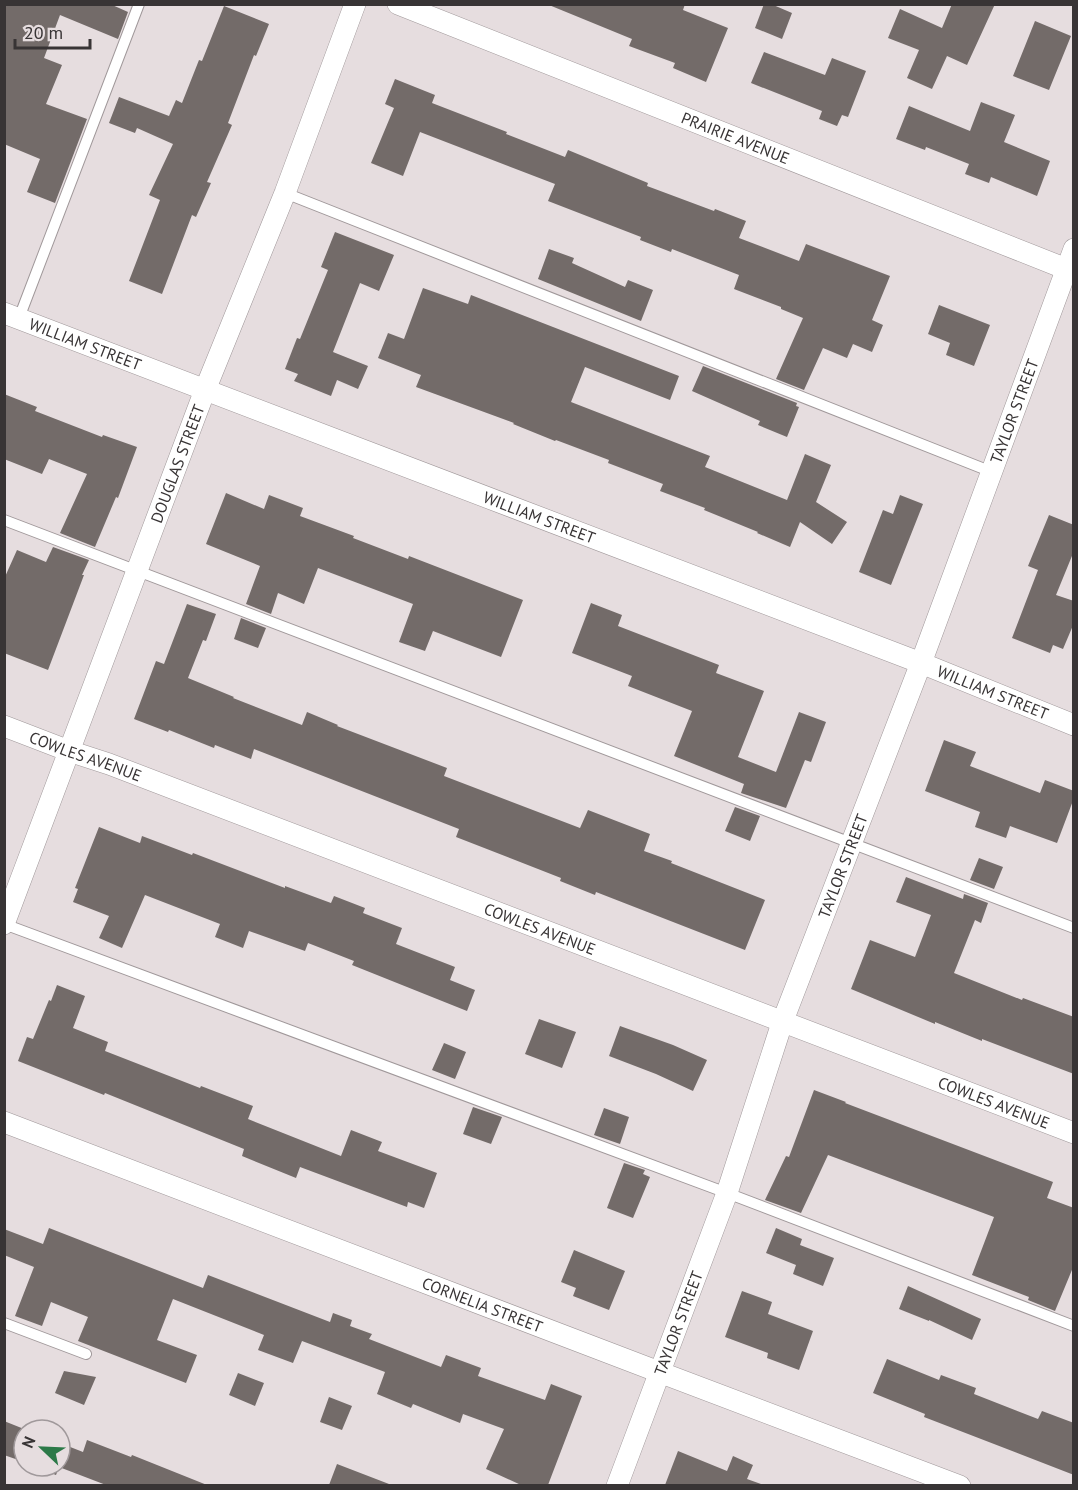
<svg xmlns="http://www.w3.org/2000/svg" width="1078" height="1490" font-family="'PT Sans',sans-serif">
<rect width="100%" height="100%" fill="#e6dddf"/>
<path fill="#736b69" d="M4,4H110L128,12L118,39L60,15L44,58L62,65L46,104L87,119L55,203L27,192L40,159L4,144Z
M685,4L683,10L728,28L706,82L673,68L675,63L629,46L632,39L549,5Z
M764,4H771L792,13L782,39L755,28Z
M952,4H995L967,65L947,56L932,89L907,78L919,50L888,38L900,9L942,28Z
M224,6L269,24L256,56L254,55L228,123L232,125L207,182L211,183L196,217L192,215L162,294L129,281L160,200L149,195L173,144L137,128L135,133L109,123L119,97L169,116L176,100L182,103L199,60L202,61Z
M1035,21L1071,36L1049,90L1013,76Z
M764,52L825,75L832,58L866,71L848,117L842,115L837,126L819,119L822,111L751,83Z
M395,79L435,95L432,103L507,132L506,134L565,157L568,150L648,183L647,186L714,211L715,209L746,221L739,238L799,261L806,244L890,276L872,320L883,325L872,352L853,344L847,358L823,348L804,390L776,379L803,318L781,309V307L734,289L739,275L672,249L671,252L640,240L641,237L548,201L555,184L420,132L403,176L371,163L394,108L385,104Z
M981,102L1015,115L1004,142L1050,161L1037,196L991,177L989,183L965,174L969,164L926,147L925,150L896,139L909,106L970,131Z
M335,232L394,255L379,291L360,283L333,352L368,366L358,389L337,380L331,396L294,381L298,374L285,369L297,338L300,339L328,270L321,267Z
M549,249L574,258L572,263L625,287L628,280L653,290L641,321L538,279Z
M423,288L468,304L471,295L679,376L670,400L585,367L571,402L710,456L705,467L787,500L805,454L831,465L816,502L847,522L832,544L800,522L790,547L757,533L758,532L704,510L705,508L660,491L663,484L608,463L609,460L556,440L555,441L513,424L514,423L416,387L421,375L378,358L388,333L404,339Z
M939,305L990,325L974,366L946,355L950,343L928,334Z
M703,366L797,403L796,406L799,407L787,437L758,425L760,421L692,391Z
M4,394L37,407L35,411L102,437L103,435L137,447L118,498L116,497L95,547L60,533L87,474L49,459L42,474L4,459Z
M226,493L264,509L269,495L303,508L300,516L354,536L353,538L408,559L409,556L523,600L501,657L433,631L425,651L399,642L413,604L318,568L304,604L278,593L271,614L246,604L260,566L206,544Z
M900,495L923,504L891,585L859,572L883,510L893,514Z
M1049,515L1074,525V551L1056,595L1074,601V623L1063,649L1053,645L1050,653L1012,638L1038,570L1028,566Z
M53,547L89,560L82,575H84L48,670L4,653V579L17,550L46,562Z
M591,603L622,615L618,626L719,665L716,673L764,691L738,757L776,772L799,712L826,722L811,762L805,760L786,808L741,793L744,784L674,756L692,711L628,686L632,676L572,653Z
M187,604L216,614L206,641L203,640L188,678L234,697L233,698L302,725L307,712L338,725L337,726L447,768L444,776L580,828L588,810L650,834L644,851L672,861L671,863L765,900L745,950L596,892L595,895L560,881L561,878L456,837L459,829L254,749L251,759L215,745L214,748L169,730L168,732L134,719L156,661L164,664Z
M241,618L266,628L258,648L234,639Z
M944,740L976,752L970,766L1040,793L1045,780L1074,791V798L1057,843L1010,826L1006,838L975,827L980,812L925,791Z
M735,807L760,816L750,841L725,831Z
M99,827L140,843L142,836L192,855L193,853L285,888V886L331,903L334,896L365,908L363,913L402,928L396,944L455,967L450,980L475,990L467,1011L352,965L354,961L308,943L305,951L249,931L243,948L215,937L220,924L145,895L122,948L99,938L109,916L73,902L78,889L75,888Z
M979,858L1003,867L994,889L970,880Z
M906,877L963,899L964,894L988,903L981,923L975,920L954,973L1022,1000L1023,998L1074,1017V1074L982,1039V1041L935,1022V1024L851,989L870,940L915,957L931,915L896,902Z
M57,985L85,996L73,1028L108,1042L105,1051L200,1088L201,1086L253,1106L248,1119L341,1156L351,1130L382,1142L378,1151L437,1173L424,1208L408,1202L407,1207L300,1167L296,1178L242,1156L244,1149L105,1093L104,1095L18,1061L27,1037L33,1039L49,1000L51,1001Z
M539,1019L576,1032L562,1068L525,1054Z
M620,1026L673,1045L707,1060L693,1091L656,1074L609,1056Z
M444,1043L466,1052L455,1079L432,1070Z
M814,1090L846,1102L845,1103L1053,1182L1047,1198L1074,1208V1265L1055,1311L1028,1300L1029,1297L972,1275L994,1217L828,1155L801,1213L765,1200L786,1156L789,1157Z
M473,1107L502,1117L491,1144L463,1134Z
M604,1108L629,1117L620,1144L594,1135Z
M624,1163L645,1170L643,1174L650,1177L633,1218L607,1208Z
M49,1228L203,1288L208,1275L330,1322L333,1313L352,1320L350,1326L372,1334L369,1339L441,1367L446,1355L481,1368L478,1376L545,1400L551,1384L582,1396L548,1485H521L486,1469L504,1429L463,1414L460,1423L413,1404L411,1408L377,1394L385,1372L302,1341L293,1363L258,1350L264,1335L173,1299L157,1340L197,1355L186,1383L78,1341L88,1317L51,1302L42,1326L15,1316L34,1267L4,1255V1229L43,1244Z
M776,1228L802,1239L800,1245L834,1258L823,1286L793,1274L796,1265L766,1253Z
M574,1250L625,1271L609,1310L573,1296L576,1288L561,1282Z
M908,1286L981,1319L972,1340L929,1320V1321L899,1309Z
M742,1291L772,1302L768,1314L813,1331L799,1370L767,1358L768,1353L725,1337Z
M887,1359L939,1380L941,1375L976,1388L974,1394L1038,1419L1042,1411L1074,1423V1475L924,1417L925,1414L873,1393Z
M64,1371L96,1377L84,1405L55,1393Z
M238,1373L264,1383L255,1406L229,1395Z
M329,1397L352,1406L342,1430L320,1422Z
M4,1421L24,1429V1462L4,1455Z
M87,1440L131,1457L132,1455L207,1485H106L59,1467L56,1475L33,1466H60V1443L83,1452Z
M678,1451L727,1471L733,1456L753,1465L747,1479L761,1484V1485H665Z
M337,1464L389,1484V1485H329Z"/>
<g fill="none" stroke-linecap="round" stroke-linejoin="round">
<g stroke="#a0989a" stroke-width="12">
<path id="service" d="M285,193L992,472
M19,318L139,4
M4,520L1074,928
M4,924L727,1193L1074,1326
M4,1323L86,1354"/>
</g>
<g stroke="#a0989a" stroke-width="22">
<g id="minor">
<path id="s1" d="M398,4L1074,272"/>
<path id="s2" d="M4,313L921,663L1074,725"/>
<path id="s3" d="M4,726L69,751L109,764L1074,1133"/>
<path id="s4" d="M4,924L205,390L285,193L355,4"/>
<path id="s5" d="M4,1122L659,1372L960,1486"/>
<path id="s6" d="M617,1486L727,1193L782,1023L921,663L1074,249"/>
</g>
</g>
<use href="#service" stroke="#fff" stroke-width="10"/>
<use href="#minor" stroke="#fff" stroke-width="21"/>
</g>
<g text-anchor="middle" stroke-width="6" stroke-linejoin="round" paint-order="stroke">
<g font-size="16" fill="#383435" stroke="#e6dddf">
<text dy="6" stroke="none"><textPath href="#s1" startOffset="363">PRAIRIE AVENUE</textPath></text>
<text dy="6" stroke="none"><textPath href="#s2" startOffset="87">WILLIAM STREET</textPath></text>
<text dy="6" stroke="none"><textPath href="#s6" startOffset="1146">TAYLOR STREET</textPath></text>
<text dy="6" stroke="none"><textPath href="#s4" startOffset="492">DOUGLAS STREET</textPath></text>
<text dy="6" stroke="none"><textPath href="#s2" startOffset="573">WILLIAM STREET</textPath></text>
<text dy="6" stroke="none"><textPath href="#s2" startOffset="1059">WILLIAM STREET</textPath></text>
<text dy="6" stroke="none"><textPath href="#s3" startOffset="87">COWLES AVENUE</textPath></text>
<text dy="6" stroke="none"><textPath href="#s6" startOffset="660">TAYLOR STREET</textPath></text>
<text dy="6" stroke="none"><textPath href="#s3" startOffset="573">COWLES AVENUE</textPath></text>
<text dy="6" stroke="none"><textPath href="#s3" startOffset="1059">COWLES AVENUE</textPath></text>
<text dy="6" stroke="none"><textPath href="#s5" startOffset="512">CORNELIA STREET</textPath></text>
<text dy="6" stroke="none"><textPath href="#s6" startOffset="174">TAYLOR STREET</textPath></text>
</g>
</g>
<rect width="1078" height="1490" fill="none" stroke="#383435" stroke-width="12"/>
<g transform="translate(42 1448) rotate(293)"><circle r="28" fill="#e6dddf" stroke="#a0999b" stroke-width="1.5"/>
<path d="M0-4.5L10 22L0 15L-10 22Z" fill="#2c7948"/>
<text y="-9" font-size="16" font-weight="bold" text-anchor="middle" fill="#383435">N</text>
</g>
<path d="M15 39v9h75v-9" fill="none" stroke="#383435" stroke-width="3"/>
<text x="24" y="39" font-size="18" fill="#383435" stroke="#e6dddf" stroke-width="4.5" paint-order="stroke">20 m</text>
</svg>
